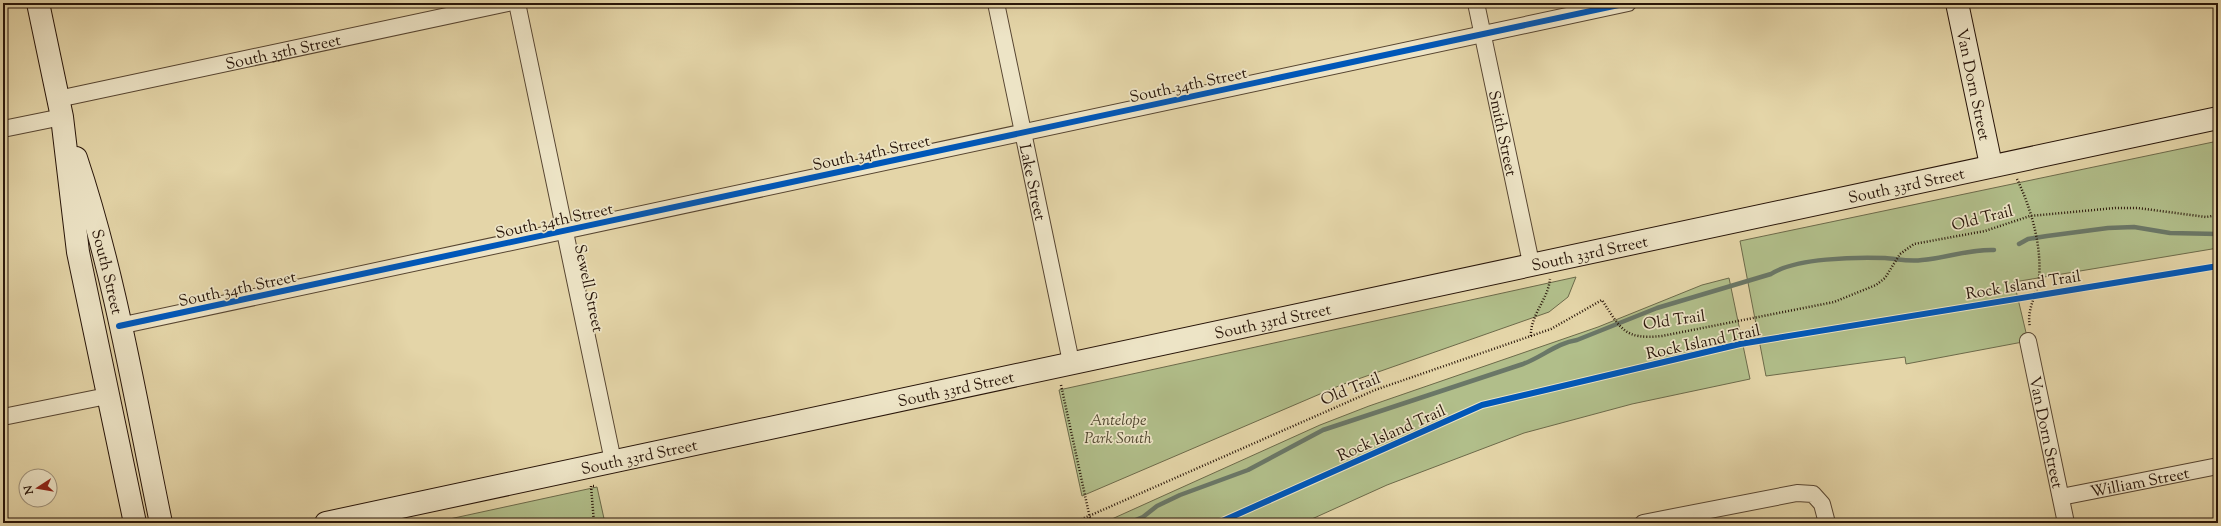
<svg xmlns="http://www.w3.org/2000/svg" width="2221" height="526" font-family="'Sorts Mill Goudy',serif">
<rect width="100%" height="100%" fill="#e4d5a8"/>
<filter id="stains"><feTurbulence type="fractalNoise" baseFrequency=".005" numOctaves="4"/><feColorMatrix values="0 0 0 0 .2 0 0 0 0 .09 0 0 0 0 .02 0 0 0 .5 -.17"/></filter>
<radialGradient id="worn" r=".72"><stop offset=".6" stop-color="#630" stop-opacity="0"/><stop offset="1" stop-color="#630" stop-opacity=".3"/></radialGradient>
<path fill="#b1be8a" stroke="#6c6a4a" d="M2218,141V248L2014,282L2028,341L1906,364L1905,357L1766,376L1740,241Z
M1576,277L1568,297L1549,312L1341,385L1082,496L1059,390Z
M1729,278L1750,379L1632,404L1524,433L1387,485L1303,523H1103L1320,425L1369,406L1598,327L1702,285Z
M597,487L605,523H431Z"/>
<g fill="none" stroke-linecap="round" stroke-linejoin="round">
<path stroke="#6a7767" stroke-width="4.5" d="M2019,244L2028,239L2047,236L2108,228L2134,227L2170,233L2218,234
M1128,523L1143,517L1157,506L1180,495L1248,470L1323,430L1523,364C1542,357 1557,343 1577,340L1657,308L1771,274C1795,258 1856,257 1885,258C1898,259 1909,262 1922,260C1946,258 1969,249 1994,250"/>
<g stroke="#574531" stroke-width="18">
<g id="street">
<path d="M517,3L613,461"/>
<path id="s1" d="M996,3L1071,362"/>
<path id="s2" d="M1476,3L1531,263"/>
<path id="s3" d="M58,99L508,3"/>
<path d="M3,129L62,117"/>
<path d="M119,326L1628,3"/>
<path id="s4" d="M2028,341L2066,523"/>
<path d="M3,417L107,396"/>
<path id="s5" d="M2061,497L2218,466"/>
<path d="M1643,523L1797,493L1813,494L1822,504L1827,523"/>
</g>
</g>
<g stroke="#281509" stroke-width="24">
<g id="secondary">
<path d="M38,3L62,117L78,252L135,523"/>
<path id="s6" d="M1957,3L1991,165"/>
<path id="s7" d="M76,158C115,274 136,403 161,523"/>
<path id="s8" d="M326,523L2218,118"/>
</g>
</g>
<path stroke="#281509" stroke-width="2.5" stroke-dasharray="1 2" stroke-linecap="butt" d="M2017,179C2031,208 2042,246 2039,278C2037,296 2026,309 2030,327
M1531,336C1530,315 1548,300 1550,279
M1061,385L1091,523
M594,486H591L594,523
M1073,523L1375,390L1551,329L1602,300C1621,329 1624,340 1662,336L1834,302L1876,285L1885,278L1900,254L1914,244L1985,231L2030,216L2115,208H2138L2206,217L2218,215"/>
<use href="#street" stroke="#ede4c6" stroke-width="16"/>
<use href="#secondary" stroke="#ede4c6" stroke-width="22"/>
<g stroke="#ede4c6" stroke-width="8">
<path id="cycleway" d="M119,326L1628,3
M1218,523L1482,405L1740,344L2218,266"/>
</g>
<use href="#cycleway" stroke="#0057b8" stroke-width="6"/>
</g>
<g text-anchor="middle" stroke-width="3.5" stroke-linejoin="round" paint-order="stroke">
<g font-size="16" fill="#281509" stroke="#ede4c6">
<text dy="6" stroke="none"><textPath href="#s3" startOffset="230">South 35th Street</textPath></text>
<text transform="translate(1188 84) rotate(-12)" y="6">South 34th Street</text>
<text dy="6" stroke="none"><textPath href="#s6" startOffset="83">Van Dorn Street</textPath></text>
<text dy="6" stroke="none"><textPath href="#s2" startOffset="133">Smith Street</textPath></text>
<text transform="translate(871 152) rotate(-12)" y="6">South 34th Street</text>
<text dy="6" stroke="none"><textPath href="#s1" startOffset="183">Lake Street</textPath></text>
<text dy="6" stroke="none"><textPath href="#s8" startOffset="1616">South 33rd Street</textPath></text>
<text transform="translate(1982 217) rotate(-14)" y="6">Old Trail</text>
<text transform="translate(554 220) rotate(-12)" y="6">South 34th Street</text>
<text dy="6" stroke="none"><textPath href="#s8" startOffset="1292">South 33rd Street</textPath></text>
<text dy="6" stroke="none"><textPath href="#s7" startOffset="118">South Street</textPath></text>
<text transform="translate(2023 284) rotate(-9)" y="6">Rock Island Trail</text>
<text transform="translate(237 288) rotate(-12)" y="6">South 34th Street</text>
<text transform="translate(590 288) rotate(78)" y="6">Sewell Street</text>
<text dy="6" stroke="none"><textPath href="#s8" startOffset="968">South 33rd Street</textPath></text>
<text transform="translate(1674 319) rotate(-8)" y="6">Old Trail</text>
<text transform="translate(1703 341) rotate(-12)" y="6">Rock Island Trail</text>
<text dy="6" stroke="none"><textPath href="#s8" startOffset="644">South 33rd Street</textPath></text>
<text transform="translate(1350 388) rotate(-22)" y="6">Old Trail</text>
<text transform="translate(1391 432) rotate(-24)" y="6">Rock Island Trail</text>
<text dy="6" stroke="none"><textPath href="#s4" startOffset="93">Van Dorn Street</textPath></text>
<text dy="6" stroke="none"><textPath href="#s8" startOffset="320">South 33rd Street</textPath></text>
<text dy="6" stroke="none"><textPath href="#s5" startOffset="80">William Street</textPath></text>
</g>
<g font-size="16" font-style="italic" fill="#514830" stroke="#ede4c6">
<text x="1118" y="425">Antelope<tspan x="1118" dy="18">Park South</tspan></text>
</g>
</g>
<rect width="2221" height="526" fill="none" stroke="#e4d5a8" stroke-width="16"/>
<rect x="4" y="4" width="2213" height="518" fill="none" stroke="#281509" stroke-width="2"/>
<rect x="8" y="8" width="2205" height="510" fill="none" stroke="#281509"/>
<g transform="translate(38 488) rotate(258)"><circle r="19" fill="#ede4c6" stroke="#9e917a"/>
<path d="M0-3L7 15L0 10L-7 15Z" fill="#8f2418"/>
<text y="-6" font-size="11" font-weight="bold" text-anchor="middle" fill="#281509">N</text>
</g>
<rect width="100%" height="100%" filter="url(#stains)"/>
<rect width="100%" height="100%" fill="url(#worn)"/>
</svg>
